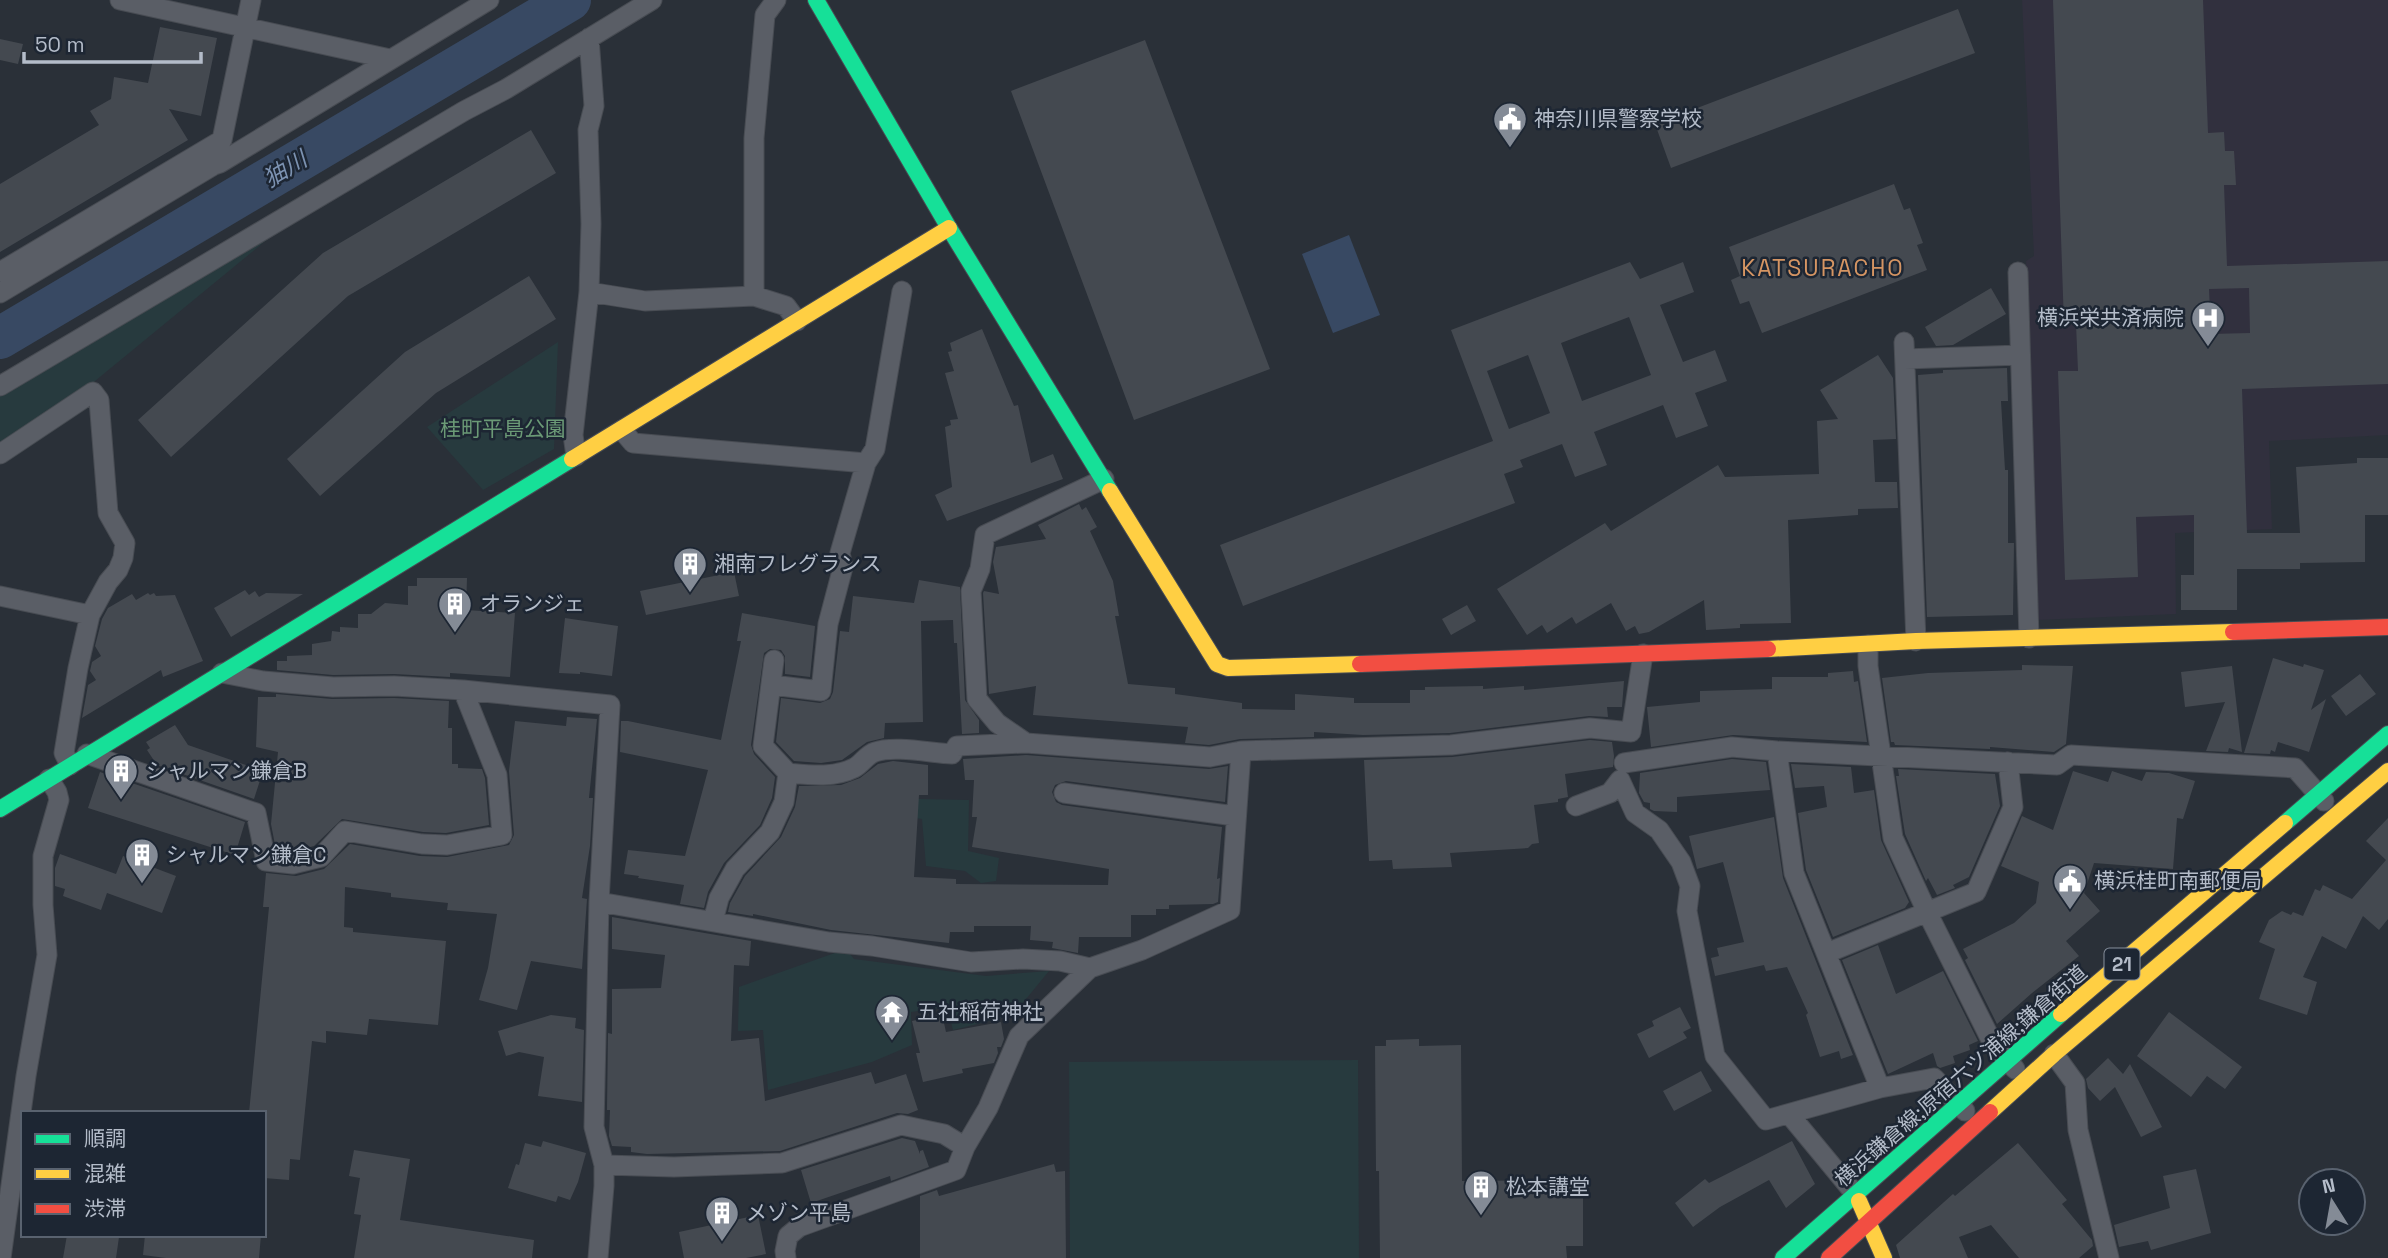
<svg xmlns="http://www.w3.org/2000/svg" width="2388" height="1258" font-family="'Space Grotesk','Noto Sans JP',sans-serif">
<rect width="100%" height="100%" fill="#2a3038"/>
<path fill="#31303e" d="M2022,0H2388V435L2269,441L2272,529L2175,533L2176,614L2037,620L2026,261L2034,256Z"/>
<path fill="#273a3e" d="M280,229L95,381L0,443V394Z
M558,342L554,449L483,490L427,427Z
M872,798L969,800L968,851L999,858L996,881L981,883L965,871L926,866L922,819L872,812Z
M846,949L854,959L986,976L1049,971L1013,1015L953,1030L947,1007L911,1012L912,1045L872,1062L768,1090L763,1030L738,1031L739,987Z
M1358,1060L1359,1258H1070L1069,1062Z"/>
<path fill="#384963" d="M1349,235L1380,315L1333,333L1302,254Z"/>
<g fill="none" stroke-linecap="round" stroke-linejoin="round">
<path stroke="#384963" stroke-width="42" d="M0,338L570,0"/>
</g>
<path fill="#444950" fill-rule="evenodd" d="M2053,0H2203L2208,133L2224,132L2225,151H2234L2236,185H2224L2227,266L2388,261V384L2242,389L2247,533H2300L2296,467L2357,463V458H2388V515H2365V562L2300,563V569H2237V610H2181V575H2194V515L2136,517L2138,577L2065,580L2058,371H2078L2076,324L2064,325ZM2249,288L2250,333L2211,334L2209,289Z
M1958,9L1975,53L1671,168L1655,124Z
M160,27L217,38L201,116L169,109L188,140L0,252V184L99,125L90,111L111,99L114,77L148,83Z
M0,39L23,44L18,64L0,60Z
M1145,40L1270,369L1134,420L1011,91Z
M531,130L556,173L348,296L171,457L138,420L323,253Z
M1894,184L1904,210L1910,208L1923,243L1917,245L1927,270L1762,333L1749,301L1740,304L1731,280L1740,276L1729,247Z
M1630,262L1640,279L1683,262L1694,292L1660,305L1683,362L1715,350L1727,381L1695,393L1708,426L1676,438L1663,405L1594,432L1607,465L1575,477L1562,444L1520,460L1523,467L1504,474L1515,503L1243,606L1220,545L1493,441L1451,330ZM1629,317L1651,375L1582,401L1561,343ZM1528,355L1550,413L1509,429L1487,371Z
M529,276L556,319L436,393L320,496L287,459L405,352Z
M1991,288L2006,314L1953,345L1936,346L1925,327Z
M982,329L1014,406L1018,405L1031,463L1053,454L1063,479L947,521L935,495L952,487L945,427L951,425L950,420L958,419L945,373L954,371L948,352L952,351L950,343Z
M1878,355L1893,378L1896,439L1873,440L1875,482H1897L1898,508L1858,509V515L1788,520L1791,623L1740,624V628L1706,630L1704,600L1649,632L1639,634L1635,626L1626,631L1611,603L1576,624L1572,617L1547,633L1542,625L1527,635L1497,589L1605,523L1611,531L1718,465L1725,477L1819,474L1817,421L1838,419L1820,390Z
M2007,368L2008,401H2001L2005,470H2008V543H2014L2013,615L1927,617L1918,375L1943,373V370Z
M1079,504L1082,510L1086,507L1097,527L1090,531L1113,581L1119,616H1115L1128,684L1175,688V694L1242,703V709L1295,710V694L1354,698V703H1410V690H1425V687L1483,686V689L1524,686V690L1624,681L1622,707H1607L1608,717L1589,716L1450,733L1363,735L1314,732V737L1240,739L1209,745L1185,743L1188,727L1033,715L1036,686L989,694L983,593L984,591L999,594L993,562L996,547L1046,539L1038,525Z
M734,572L739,596L646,615L640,591Z
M417,578H467L466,610L515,613L510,677L450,673V677L394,674L333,675L277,670V661H287V656L312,655V644L331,641L332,631L340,632V627L358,628V614H371L385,603L408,605V586H417Z
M919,580L960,587L965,700L979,720V733L962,734L957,643H954L953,620L921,621L923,722L885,723L884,738L867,742L842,760L821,763L794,761L776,742L781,698L820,703L830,699L833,692L840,631L849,632L853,596L914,603Z
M245,590L249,595L255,591L259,597L266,593L303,594L231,637L214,608Z
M148,593L150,595L154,593L156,596L175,595L203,661L163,677L161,670L82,718L88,685L96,680L90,671L92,662L101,656L95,646L102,619L108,608L132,594L136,600Z
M1467,605L1476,621L1451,635L1442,619Z
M742,613L815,626L810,677L785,674V656L781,650L770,649L764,653L751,745L754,754L775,777L772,798L760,825L724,863L708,892L704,908L680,904L684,885L638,878L639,876L624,874L628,850L685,856L708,770L620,752L621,721H628L721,740L741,641H737Z
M565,618L618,626L612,676L580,672V674L559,673Z
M2273,658L2303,667L2304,664L2324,670L2311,710L2326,699L2309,752L2278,742L2275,752L2271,750L2270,754L2244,753Z
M2022,665L2073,666L2066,744L2054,752L1990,747V749L1895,745L1894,742H1891L1882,678L1928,673L2022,670Z
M2232,666L2242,752L2229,748L2228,752L2206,751L2225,702L2185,707L2181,672Z
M1853,671L1854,682L1858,681L1867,742L1733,735L1651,747L1647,707L1700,702V691L1772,689V677H1828V673Z
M2360,674L2376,694L2346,716L2331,696Z
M276,694L332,699L394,698L449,701L448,728H452V764H458V768L482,769L485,778L489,825L446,833L423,832L342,819L314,846L292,852L276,850L271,824L278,752L256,747L258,697H276Z
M567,717L597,719L589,798H593L590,846L582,898L587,899L582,969L531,961L517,1010L479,1000L488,968L497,914L447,910L448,903L391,897V893L345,887L344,927L353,928V932L446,941L438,1025L369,1019L367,1035L326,1031V1043L312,1041L300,1160L290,1159L289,1180L264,1178V1113H249L269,907H263L266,873L296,876L324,869L350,844L420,856L447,857L509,845L514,835L509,771L515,721L566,726Z
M175,725L188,745L263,771L254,799L157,765L147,750L150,748L146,742Z
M1590,740L1612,742L1614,756L1613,767L1565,774L1568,797L1558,799V802L1534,805L1539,843L1532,844L1528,848L1450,853L1452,867L1393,869L1392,860L1369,861L1364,760L1452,757Z
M1026,755L1209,769L1228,766L1225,802L1066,781L1055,785L1052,792L1056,802L1062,805L1222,827L1217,879L1220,878L1218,902L1213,904L1169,905V909H1156V915H1131V937H1079L1078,953L1052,948L1053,942L1030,940L1031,926H974V932H950L949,943L831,930L753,914V916L728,912L730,903L745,876L781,837L795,807L799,786L841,785L860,778L878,764L893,761L928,765V795H919L914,877L956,879V884L1108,885L1109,869L972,847L977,817H972L974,780H965L963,759Z
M1732,759L1766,762L1770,790L1677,797V812L1654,811L1650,809V803L1644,802L1639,793L1640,773Z
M1791,764L1851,767L1854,793L1874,790L1881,840L1909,902L1905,908L1833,937L1806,870L1798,813L1827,807L1824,786L1795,788Z
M1898,769L1995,774L2000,806L1969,877L1953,885L1955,888L1937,895L1928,878L1926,881L1905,834L1896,776H1899Z
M2073,771L2108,782L2112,771L2142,781L2146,772L2169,773L2195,781L2183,819L2177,818L2173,869L2094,863L2084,893L2100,911L2066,941L2079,956L2032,993L1997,1024L1965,960L1968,958L1963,949L2014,923L2036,903L2039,882L2001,866L2022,816L2053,830Z
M100,772L245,822L235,855L88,808Z
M1774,817L1783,878L1853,1055L1841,1059L1839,1051L1820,1057L1806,1015L1808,1013L1787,967L1766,971L1764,965L1715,976L1711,958L1719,956L1717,948L1744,942L1723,862L1697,869L1689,836Z
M2388,818V919L2379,930L2363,916L2346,949L2322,936L2303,977L2317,982L2307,1015L2259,999L2275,949L2259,942L2269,920L2282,911L2291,915L2293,912L2303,916L2315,889L2320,891L2323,885L2352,899L2386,860L2366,841Z
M60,854L116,874L123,856L176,876L162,913L107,893L101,910L63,896L65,889L55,886V868Z
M612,917L751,941L749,966L734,965L731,1041L759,1038L765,1101L871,1072L875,1084L906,1074L918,1110L908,1114L897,1113L780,1151L647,1154L631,1152V1147L612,1146L609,1136L610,1110H607L608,1033L612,1034V989L661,988L665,955L612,949Z
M1878,945L1896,994L1943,971L1978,1041L1969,1045L1970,1050L1953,1056L1955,1063L1940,1068L1937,1066L1933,1053L1888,1074L1842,960Z
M1680,1007L1691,1028L1683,1032L1687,1038L1649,1058L1637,1034L1654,1026L1652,1021Z
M2169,1012L2242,1067L2225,1089L2207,1076L2191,1097L2137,1056Z
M942,1014L946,1032L1001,1022L1004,1039L1001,1047H997L998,1053L994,1063L962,1069L963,1073L923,1082L916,1053H920L912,1021Z
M551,1015L576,1018L575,1028L584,1030L582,1102L538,1096L544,1057L519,1052L506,1056L498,1031Z
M1419,1039V1046L1461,1045L1462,1181L1583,1180V1246H1566L1567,1258H1380L1379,1171H1376L1375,1046H1386V1040Z
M2108,1058L2123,1074L2130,1064L2162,1127L2141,1137L2115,1087L2100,1101L2088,1088L2086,1079Z
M1701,1071L1712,1091L1674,1111L1663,1091Z
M902,1138L915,1141L920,1154V1151L923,1150L929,1167L891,1181L890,1176L811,1203L801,1170Z
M543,1141L586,1153L578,1182L570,1200L558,1196L556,1202L508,1188L516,1164L519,1165L525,1143L541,1147Z
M1792,1141L1815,1184L1786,1208L1769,1180L1720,1207L1693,1227L1675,1203L1705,1179L1709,1183Z
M2018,1143L2067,1200L2062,1204L2092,1240L2093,1246L2079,1258H2019L1991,1225L1959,1237L1968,1258H1900L1896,1245L1953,1194L1955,1196Z
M354,1150L410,1159L400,1220L534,1240L532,1258H354L361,1215L354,1214L360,1178L349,1176Z
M1054,1164L1056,1172L1065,1171L1066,1258H920V1196L937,1190L939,1196Z
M2196,1169L2211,1233L2151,1250L2148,1241L2119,1247L2114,1225L2170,1208L2163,1176Z
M758,1215L766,1254L746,1258H684L679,1232Z
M67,1235L119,1237L116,1258H63Z
M145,1235H261L259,1258H166L143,1255Z"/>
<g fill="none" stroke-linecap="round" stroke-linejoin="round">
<g stroke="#484c53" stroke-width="21">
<path id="street" d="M120,0L390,59
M0,272L222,140L251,0
M2018,272L2029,638
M589,292L645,301L754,296L786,306L797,321
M0,293L214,165L220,163L489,0
M754,296V138L765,15L776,0
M1904,342L1916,641
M1905,359L2020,355
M0,386L464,111L506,89L652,0
M622,430L633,443L866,463
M0,454L93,392L99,400L108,513L125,543L123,558L118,570L108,582L90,615L78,668L64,753L70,765
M576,456L573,435L589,292L591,224L588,130L594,106L589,38
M1104,479L985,535L980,569L971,591L977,699L997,723L1026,743L1210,757L1241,751L1451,745L1590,728L1631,732L1643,654
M0,596L90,615
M1868,645V666L1893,838L1927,912L1993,1044L2015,1069
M774,660L763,746L788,773C810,775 834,778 854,768C862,764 866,755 875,752C894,745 931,753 952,754L957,746L1026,743
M222,673L263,681L333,687L394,686L463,690L610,705L599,902L594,1127L604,1165V1186L598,1258
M772,685L821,691L828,624L843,567L840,553L866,463L875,449L902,291
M1777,751L1794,873L1880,1088
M87,754L256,813L266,861L293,864L321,857L345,831L422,844L447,845L502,835L497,775L463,690
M1624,763L1732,747L1777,751L2057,765L2071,755L2295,768L2324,801
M1064,793L1235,816
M1576,806L1610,793L1620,780L1635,813L1659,830L1681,862L1690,886L1687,911L1715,1056L1766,1120L1880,1088L1934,1078L1965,1111
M599,902L829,942L872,946L971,962L1023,959L1060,961L1090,968
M713,921L719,898L735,869L770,832L784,802L788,773
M1827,953L1976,892L2013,807L2008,762
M2054,1054L2075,1083L2078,1130L2109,1258
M1789,1114L1856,1195
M604,1165L674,1167L782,1163L901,1125L944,1134L965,1147
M1,1258L26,1076L47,955L43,905V856L59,800L57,792L49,779
M786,1258L785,1251L788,1236L799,1227L956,1170L965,1147L988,1108L1019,1036L1090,968L1142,950L1230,910L1241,751"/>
</g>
<g stroke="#484c53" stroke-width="18">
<path id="fast" d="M816,0L949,228L1110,491
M0,809L572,459
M2285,823L2388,734
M1783,1258L2061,1014"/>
</g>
<g stroke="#484c53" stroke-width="18">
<path id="slow" d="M572,459L949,228
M1110,491L1217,664L1228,668L1360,664
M1768,649L1916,641L2233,632
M2061,1014L2285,823
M1990,1112L2054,1054L2388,771
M1859,1201L1884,1258"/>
</g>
<g stroke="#484c53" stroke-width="18">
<path id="jam" d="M2233,632L2388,627
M1360,664L1768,649
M1829,1258L1990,1112"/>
</g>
<use href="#street" stroke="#5a5e66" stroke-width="19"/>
<use href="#fast" stroke="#16e098" stroke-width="16"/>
<use href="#slow" stroke="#ffcf43" stroke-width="16"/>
<use href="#jam" stroke="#f24e42" stroke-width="16"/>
</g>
<defs>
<g id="civic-pin" transform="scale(1.75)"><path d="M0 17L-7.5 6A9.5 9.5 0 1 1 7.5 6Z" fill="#848b96" stroke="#1d2633"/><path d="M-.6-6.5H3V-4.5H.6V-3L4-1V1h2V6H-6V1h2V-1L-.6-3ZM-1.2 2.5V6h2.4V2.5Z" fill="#fff"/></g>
<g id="hospital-pin" transform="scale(1.75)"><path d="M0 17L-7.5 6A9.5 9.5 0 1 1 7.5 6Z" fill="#848b96" stroke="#1d2633"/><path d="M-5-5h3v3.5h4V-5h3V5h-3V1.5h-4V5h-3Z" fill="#fff"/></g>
<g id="building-pin" transform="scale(1.75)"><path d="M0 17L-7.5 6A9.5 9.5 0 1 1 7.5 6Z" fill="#848b96" stroke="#1d2633"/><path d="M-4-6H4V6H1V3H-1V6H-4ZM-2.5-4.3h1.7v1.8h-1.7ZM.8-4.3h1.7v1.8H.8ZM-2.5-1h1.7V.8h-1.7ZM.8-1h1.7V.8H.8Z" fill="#fff"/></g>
<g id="temple-pin" transform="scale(1.75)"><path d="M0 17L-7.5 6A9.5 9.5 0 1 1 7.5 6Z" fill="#848b96" stroke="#1d2633"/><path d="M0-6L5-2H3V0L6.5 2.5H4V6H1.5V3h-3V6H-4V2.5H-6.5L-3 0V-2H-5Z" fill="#fff"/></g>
</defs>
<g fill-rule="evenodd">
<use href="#civic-pin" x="1510" y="119"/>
<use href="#hospital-pin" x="2208" y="318"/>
<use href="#building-pin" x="690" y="564"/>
<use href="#building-pin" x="455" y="604"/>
<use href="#building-pin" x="121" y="771"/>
<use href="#building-pin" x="142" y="855"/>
<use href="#civic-pin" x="2070" y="881"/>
<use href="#temple-pin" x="892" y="1012"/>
<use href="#building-pin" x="1481" y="1187"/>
<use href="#building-pin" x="722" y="1213"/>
</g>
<g text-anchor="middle" stroke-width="5" stroke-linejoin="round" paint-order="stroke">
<rect fill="#1d2633" stroke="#878f9c" stroke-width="2" x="2104.5" y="948.5" width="35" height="31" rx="5"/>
<g font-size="19" font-weight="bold" fill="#b4bcc9">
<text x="2122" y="971">21</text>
</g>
<g font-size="21" fill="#b4bcc9" stroke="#1d2633" text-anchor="start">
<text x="1534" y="126">神奈川県警察学校</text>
<text x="2184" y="325" text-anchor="end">横浜栄共済病院</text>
<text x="714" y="571">湘南フレグランス</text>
<text x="480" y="611">オランジェ</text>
<text x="146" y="778">シャルマン鎌倉B</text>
<text x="166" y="862">シャルマン鎌倉C</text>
<text x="2094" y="888">横浜桂町南郵便局</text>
<text x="917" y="1019">五社稲荷神社</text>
<text x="1506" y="1194">松本講堂</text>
<text x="746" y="1220">メゾン平島</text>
</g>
<g font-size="21" fill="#6b9a76" stroke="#1d2633">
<text x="503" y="436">桂町平島公園</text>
</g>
<g font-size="21" fill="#b4bcc9" stroke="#1d2633">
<text transform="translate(1961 1076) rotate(-41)" y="7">横浜鎌倉線;原宿六ツ浦線;鎌倉街道</text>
</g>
<g font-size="23" font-style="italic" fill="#7c92b1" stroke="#1d2633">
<text transform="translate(285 169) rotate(-31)" y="8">㹨川</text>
</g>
<g font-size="23" letter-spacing="2" fill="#d59563" stroke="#1d2633">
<text x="1823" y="276">KATSURACHO</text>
</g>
</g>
<rect x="21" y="1111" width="245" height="126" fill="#1d2633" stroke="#59626f" stroke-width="2"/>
<rect x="35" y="1134" width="35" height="10" fill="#16e098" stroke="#59626f" stroke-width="2"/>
<text x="84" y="1146" font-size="21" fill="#b4bcc9">順調</text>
<rect x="35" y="1169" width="35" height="10" fill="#ffcf43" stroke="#59626f" stroke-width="2"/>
<text x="84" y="1181" font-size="21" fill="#b4bcc9">混雑</text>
<rect x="35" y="1204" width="35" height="10" fill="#f24e42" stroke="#59626f" stroke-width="2"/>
<text x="84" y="1216" font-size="21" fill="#b4bcc9">渋滞</text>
<g transform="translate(2332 1202) rotate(349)"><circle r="33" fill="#1d2633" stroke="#59626f" stroke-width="2"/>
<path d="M0-5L12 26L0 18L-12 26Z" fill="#848b96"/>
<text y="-10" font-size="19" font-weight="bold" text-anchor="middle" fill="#b4bcc9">N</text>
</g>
<path d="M24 52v10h177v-10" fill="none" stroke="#b4bcc9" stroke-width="3.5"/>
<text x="35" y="52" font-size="21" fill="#b4bcc9" stroke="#1d2633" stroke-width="5" paint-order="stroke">50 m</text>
</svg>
